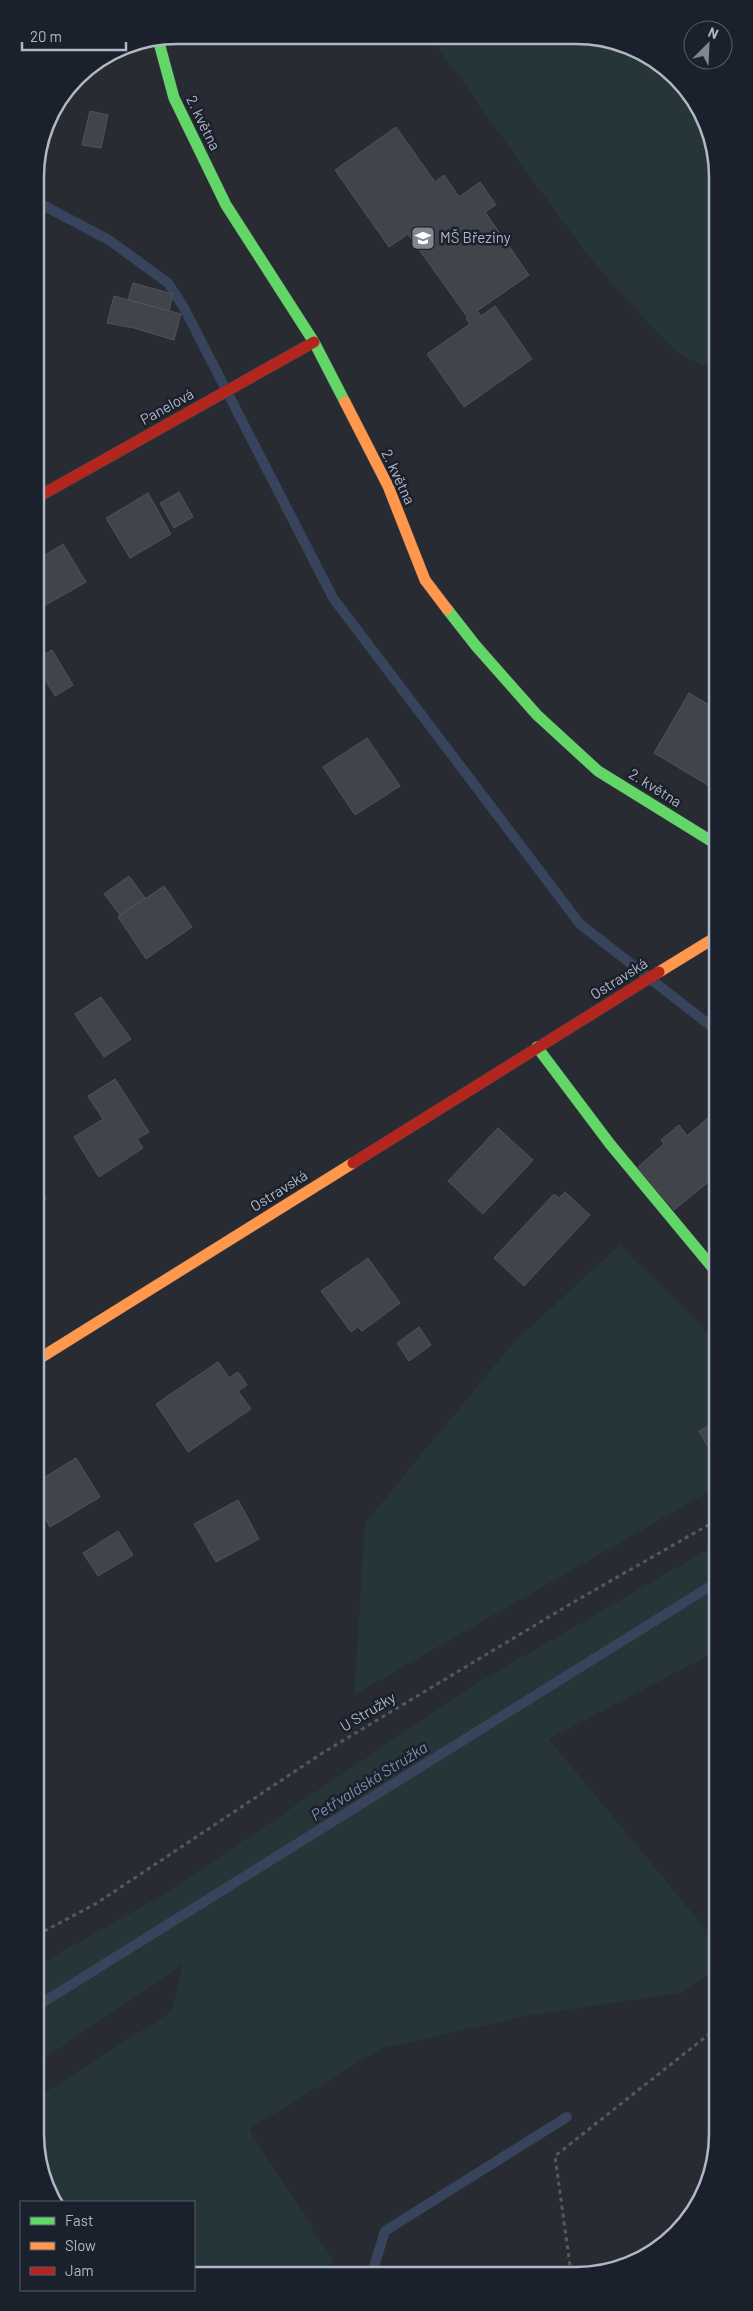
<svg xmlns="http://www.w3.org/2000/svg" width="753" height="2311" font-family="Barlow,sans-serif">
<rect width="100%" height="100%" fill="#282b32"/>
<path fill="#263538" d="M431,37L604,38L677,77L715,149L716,367L703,366L675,351L597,267L539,189Z
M620,1245L717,1341V1487L354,1695L365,1523L514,1342Z
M717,1544V1651L549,1739L717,1943L718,1969L680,1993L525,2016L380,2049L249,2129L334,2262L315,2273H194V2202H59L38,2162V2097L172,2011L182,1965L38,2063L37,1966L159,1897L481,1681Z"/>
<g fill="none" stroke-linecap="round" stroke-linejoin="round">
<path stroke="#37445b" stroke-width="10" d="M35,201L109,240L168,283L183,306L333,598L580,924L716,1030
M37,2006L717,1582
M372,2273L385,2231L567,2117"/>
</g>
<path fill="#41454b" stroke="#4f535a" d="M90,111L108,115L101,148L82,145Z
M396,127L435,182L444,175L459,197L480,182L496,205L485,212L529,275L477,311L481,316L495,306L532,359L464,407L427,354L470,324L466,319L468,318L408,234L389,247L335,170Z
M133,283L173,294L169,311L128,300Z
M114,296L181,314L174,340L134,328L107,323Z
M179,492L193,517L174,528L160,503Z
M148,493L171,534L130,558L106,518Z
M63,544L86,582L37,610L36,561Z
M52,650L73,685L55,696L36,664V660Z
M689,693L716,709V790L654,753Z
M367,738L400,786L355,815L323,767Z
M129,876L145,898L120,915L104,894Z
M164,886L192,927L146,959L118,917Z
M101,997L131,1039L104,1057L75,1014Z
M115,1079L149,1132L137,1139L143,1148L99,1177L74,1137L103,1119L88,1096Z
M709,1117L716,1126L717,1175L674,1210L638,1167L664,1144L661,1140L679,1125L687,1136Z
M498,1128L533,1160L483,1214L448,1181Z
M37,1183L46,1199L37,1205Z
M565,1192L590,1215L524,1286L494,1258L554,1194L559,1198Z
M368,1258L400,1303L362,1331L358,1327L351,1332L321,1291Z
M419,1327L431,1345L409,1361L397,1343Z
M218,1362L229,1378L238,1372L247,1385L238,1391L251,1409L188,1452L156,1404Z
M717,1421V1462L699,1431Z
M76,1458L100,1497L50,1527L37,1505V1482Z
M238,1500L259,1539L216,1562L194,1524Z
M118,1531L133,1555L98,1576L83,1553Z"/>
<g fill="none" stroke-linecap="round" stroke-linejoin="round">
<g stroke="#44464b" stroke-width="12">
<path id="fast" d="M158,39L174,98L226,205L314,342L345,402
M447,609L476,646L537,715L598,771L716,844
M537,1047L610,1144L717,1273"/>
</g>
<g stroke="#44464b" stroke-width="12">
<path id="slow" d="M345,402L388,486L425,580L447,609
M659,972L716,937
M37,1360L353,1163"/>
</g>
<g stroke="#44464b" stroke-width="12">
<path id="jam" d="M36,498L314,342
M353,1163L659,972"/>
</g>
<path stroke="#55595e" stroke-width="3" stroke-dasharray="4 4" stroke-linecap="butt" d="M37,1935L97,1903L324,1752L572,1603L717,1520
M571,2273L555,2156L718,2027"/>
<use href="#fast" stroke="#63d668" stroke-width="11"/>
<use href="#slow" stroke="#ff974d" stroke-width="11"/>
<use href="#jam" stroke="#b3261e" stroke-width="11"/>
</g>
<defs>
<g id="school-square" transform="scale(1.25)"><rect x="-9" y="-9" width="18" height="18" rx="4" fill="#818691" stroke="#1b212c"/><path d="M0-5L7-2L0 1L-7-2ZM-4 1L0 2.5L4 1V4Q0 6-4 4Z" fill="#fff"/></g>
</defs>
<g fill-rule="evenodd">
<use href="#school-square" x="423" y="238"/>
</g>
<g text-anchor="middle" stroke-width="5" stroke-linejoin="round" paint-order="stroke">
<g font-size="15" fill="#b1b7c4" stroke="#1b212c">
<text transform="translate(203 123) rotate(64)" y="5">2. května</text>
<text transform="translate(167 407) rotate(-29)" y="5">Panelová</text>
<text transform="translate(398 477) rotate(65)" y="5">2. května</text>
<text transform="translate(655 788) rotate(32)" y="5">2. května</text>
<text transform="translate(619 979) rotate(-32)" y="5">Ostravská</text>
<text transform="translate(279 1191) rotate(-32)" y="5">Ostravská</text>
<text transform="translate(368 1712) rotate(-31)" y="5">U Stružky</text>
</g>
<g font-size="15" fill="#b1b7c4" stroke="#1b212c" text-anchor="start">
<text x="440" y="243">MŠ Březiny</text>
</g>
<g font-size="16" font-style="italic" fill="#7b8daa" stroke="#1b212c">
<text transform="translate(369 1781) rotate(-32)" y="6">Petřvaldská Stružka</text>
</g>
</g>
<path d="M0 0H753V2311H0ZM177 44H576A133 133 0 0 1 709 177V2134A133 133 0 0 1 576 2267H177A133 133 0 0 1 44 2134V177A133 133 0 0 1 177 44Z" fill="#1b212c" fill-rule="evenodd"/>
<path fill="none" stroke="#b1b7c4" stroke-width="2.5" d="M177 44H576A133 133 0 0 1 709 177V2134A133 133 0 0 1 576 2267H177A133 133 0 0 1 44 2134V177A133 133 0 0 1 177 44Z"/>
<rect x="20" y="2201" width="175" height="90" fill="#1b212c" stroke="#575d69"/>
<rect x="30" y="2217" width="25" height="8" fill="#63d668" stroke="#575d69"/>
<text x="65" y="2226" font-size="15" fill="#b1b7c4">Fast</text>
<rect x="30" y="2242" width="25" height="8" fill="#ff974d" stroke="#575d69"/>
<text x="65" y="2251" font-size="15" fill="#b1b7c4">Slow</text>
<rect x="30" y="2267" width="25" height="8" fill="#b3261e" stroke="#575d69"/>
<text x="65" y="2276" font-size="15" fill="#b1b7c4">Jam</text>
<g transform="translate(708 45) rotate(24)"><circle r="24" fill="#1b212c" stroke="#575d69"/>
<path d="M0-4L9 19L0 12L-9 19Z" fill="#818691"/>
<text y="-8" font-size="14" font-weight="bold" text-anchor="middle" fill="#b1b7c4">N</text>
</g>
<path d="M22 42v8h104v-8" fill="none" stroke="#b1b7c4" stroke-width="2.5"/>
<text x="30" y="42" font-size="15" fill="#b1b7c4" stroke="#1b212c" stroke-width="4" paint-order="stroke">20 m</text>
</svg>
